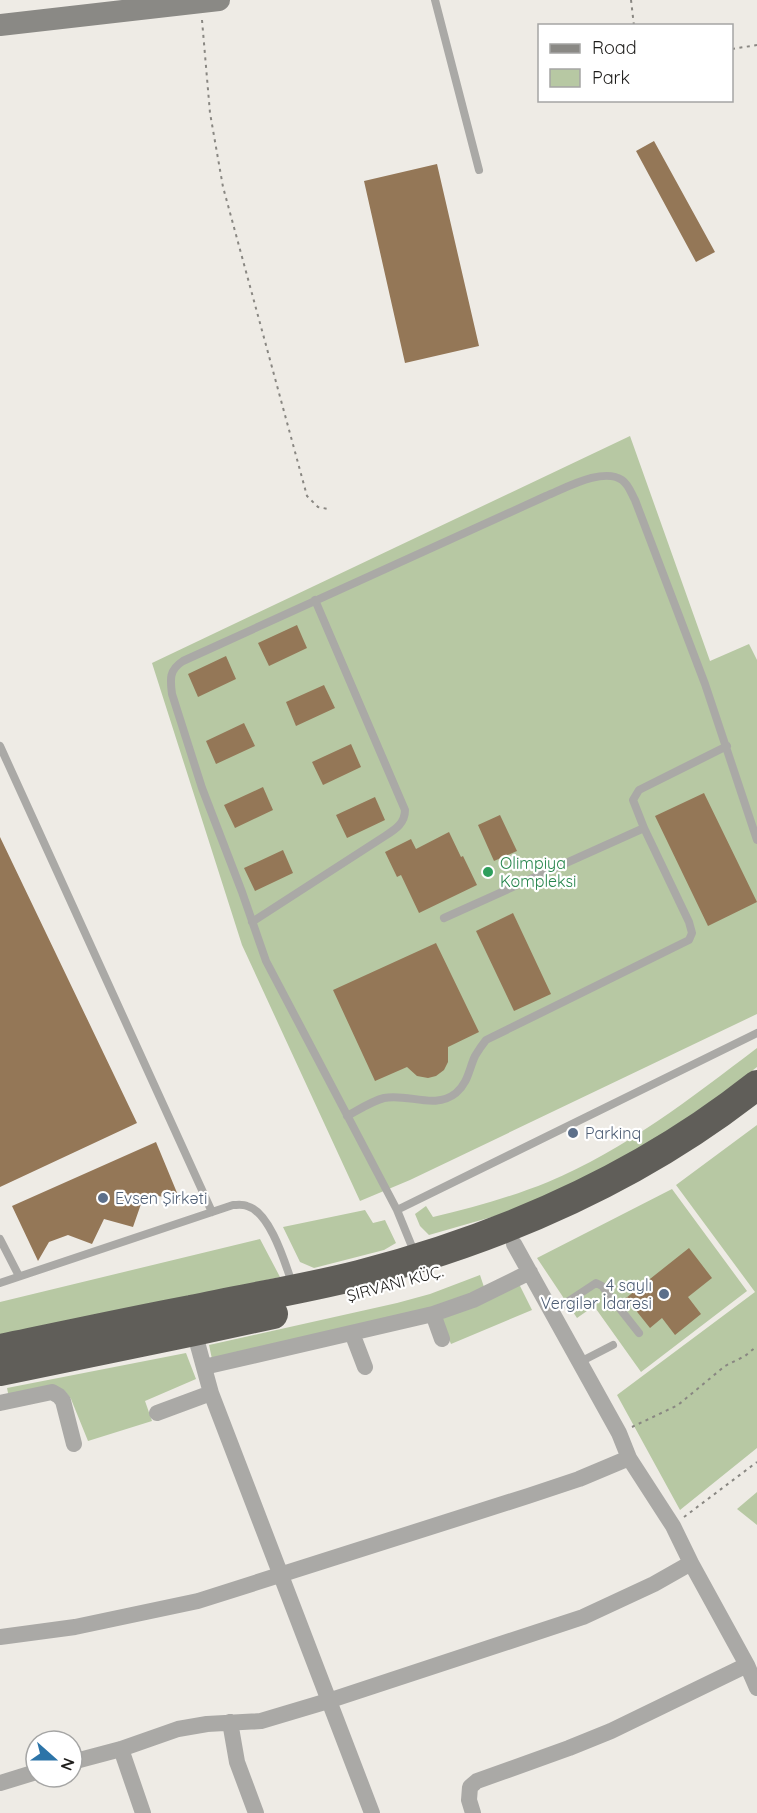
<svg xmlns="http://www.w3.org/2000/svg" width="757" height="1813" font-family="Quicksand,sans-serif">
<rect width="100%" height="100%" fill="#eeebe5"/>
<path fill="#b7c8a3" d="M630,436L710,661L749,644L757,660V1014L410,1180L360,1201L242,945L152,663Z
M757,1048V1067L714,1100L609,1169L527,1207L429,1235L420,1226L415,1214L426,1206L433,1217C472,1208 511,1197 548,1182C625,1150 691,1098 757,1048Z
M757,1125V1448L680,1510L617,1395L755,1292L676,1185Z
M672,1189L747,1291L641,1372L594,1306L577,1318L537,1258Z
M365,1210L373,1223L385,1220L396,1243L384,1250L314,1268L300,1262L283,1227Z
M260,1239L280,1277L0,1340V1302Z
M480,1275L485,1290L438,1308L212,1359L209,1345L397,1303L430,1294Z
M519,1284L532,1310L451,1344L440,1317Z
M186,1353L196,1379L145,1401L152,1421L88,1441L71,1399L64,1390L9,1398L7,1388Z
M757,1492V1525L737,1509Z"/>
<path fill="#947757" d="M654,141L715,252L696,262L636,151Z
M437,164L479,346L405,363L364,181Z
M297,625L307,648L269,666L258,643Z
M226,656L236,679L198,697L188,674Z
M324,685L335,708L296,726L286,702Z
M244,723L255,746L216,764L206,741Z
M351,744L361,767L323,785L312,762Z
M263,787L273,810L235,828L224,805Z
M704,793L757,902L708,926L655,816Z
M375,797L385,820L347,838L336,815Z
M500,815L517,851L494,861L478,825Z
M449,832L461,857L463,856L477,885L419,913L401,875L397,877L385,852L411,839L416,849Z
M0,837L137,1123L0,1187Z
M283,850L293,873L255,891L244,868Z
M513,913L551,994L514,1011L476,931Z
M436,943L479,1032L448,1047V1062L444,1070L436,1076L428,1078L417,1076L407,1067L375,1081L333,990Z
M156,1142L180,1200L158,1196L141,1204L133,1227L104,1219L92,1244L68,1235L49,1242L38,1261L12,1206Z
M689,1248L712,1278L688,1297L701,1314L675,1335L662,1318L650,1328L626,1298Z"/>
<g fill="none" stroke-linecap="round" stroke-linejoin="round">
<path stroke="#898782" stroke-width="2" stroke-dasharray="3 4.5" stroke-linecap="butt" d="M631,0L634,26
M202,20L210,113L223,187L307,496L318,507L328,509
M732,49L757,45
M632,1427L678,1405L725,1366L745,1356L757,1346
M684,1517L757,1462"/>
<path stroke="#aaa9a6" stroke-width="8" d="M435,0L479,170
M0,746L212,1212
M444,918L644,828
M252,922L385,836C396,829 405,823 405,810L315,600
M347,1116C358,1110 372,1101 384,1098C408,1093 435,1110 456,1093C468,1083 469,1069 475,1056C478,1051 482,1045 486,1040L689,940L692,933L689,922L644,828L633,800L639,790L727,746
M397,1210L266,961L242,892L202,788L172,694C170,679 169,670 183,661L546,496C566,488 603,467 622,480C629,485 631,493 635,500L705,684L757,840
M0,1239L19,1276
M415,1254L397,1210L757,1033
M0,1283L233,1205C237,1205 243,1204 247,1206C270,1212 285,1263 292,1283
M552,1312L596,1283L602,1286L639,1333
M580,1362L613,1345"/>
<path stroke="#aaa9a6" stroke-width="16" d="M514,1244L619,1433L629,1458L673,1526L691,1563L747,1665L757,1688
M433,1314L442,1339
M194,1331L211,1393L372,1813
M352,1333L365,1367
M204,1367L433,1314L473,1300L530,1272
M0,1403L52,1392L59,1396L63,1401L74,1444
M157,1413L211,1393
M0,1637L75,1627L198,1601L528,1496L579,1479L629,1458
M230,1722L237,1762L256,1813
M121,1749L143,1813
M72,1762L121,1749L178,1729L207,1724L261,1721L328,1701L583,1617L654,1584L691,1563
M0,1783L36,1772
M473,1813L469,1800L470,1787L477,1781L569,1748L611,1731L747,1665"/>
<path stroke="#8a8985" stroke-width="22" d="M0,25L219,0"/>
<path stroke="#605e59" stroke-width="30" d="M0,1349C64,1336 127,1322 191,1310C247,1298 304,1289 359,1275C501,1238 641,1177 757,1085
M0,1371L194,1331L273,1314"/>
</g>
<circle fill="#2e9e5b" stroke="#fff" stroke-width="2" cx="488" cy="872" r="6"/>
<g fill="#5c6f8a" stroke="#fff" stroke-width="2">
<circle cx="573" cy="1133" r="6"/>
<circle cx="103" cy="1198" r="6"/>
<circle cx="664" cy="1294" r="6"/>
</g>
<g text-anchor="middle" stroke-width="4.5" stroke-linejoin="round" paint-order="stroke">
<g font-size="16" fill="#27864d" stroke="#fff" text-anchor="start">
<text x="500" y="869">Olimpiya<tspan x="500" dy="18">Kompleksi</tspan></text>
</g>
<g font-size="16" fill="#4e5e75" stroke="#fff" text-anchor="start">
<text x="585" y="1139">Parkinq</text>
<text x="115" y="1204">Evsen Şirkəti</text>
<text x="652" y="1291" text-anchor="end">4 saylı<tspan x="652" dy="18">Vergilər İdarəsi</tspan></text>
</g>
<g font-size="16" fill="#1e1d1b" stroke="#fff">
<text transform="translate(395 1283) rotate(-15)" y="6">ŞIRVANI KÜÇ.</text>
</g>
</g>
<rect x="538" y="24" width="195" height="78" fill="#ffffff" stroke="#a5a5a4" stroke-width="1.5"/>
<rect x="550" y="44" width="30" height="9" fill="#8a8985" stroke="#a5a5a4" stroke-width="1.5"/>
<text x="592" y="54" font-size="18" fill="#1e1d1b">Road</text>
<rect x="550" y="69" width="30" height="18" fill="#b7c8a3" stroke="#a5a5a4" stroke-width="1.5"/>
<text x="592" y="84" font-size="18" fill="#1e1d1b">Park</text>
<g transform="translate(54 1759) rotate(111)"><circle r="28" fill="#ffffff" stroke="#a5a5a4" stroke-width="1.5"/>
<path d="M0-4.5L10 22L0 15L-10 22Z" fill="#2c74a8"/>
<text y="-9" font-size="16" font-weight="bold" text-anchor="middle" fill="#1e1d1b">N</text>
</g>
</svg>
